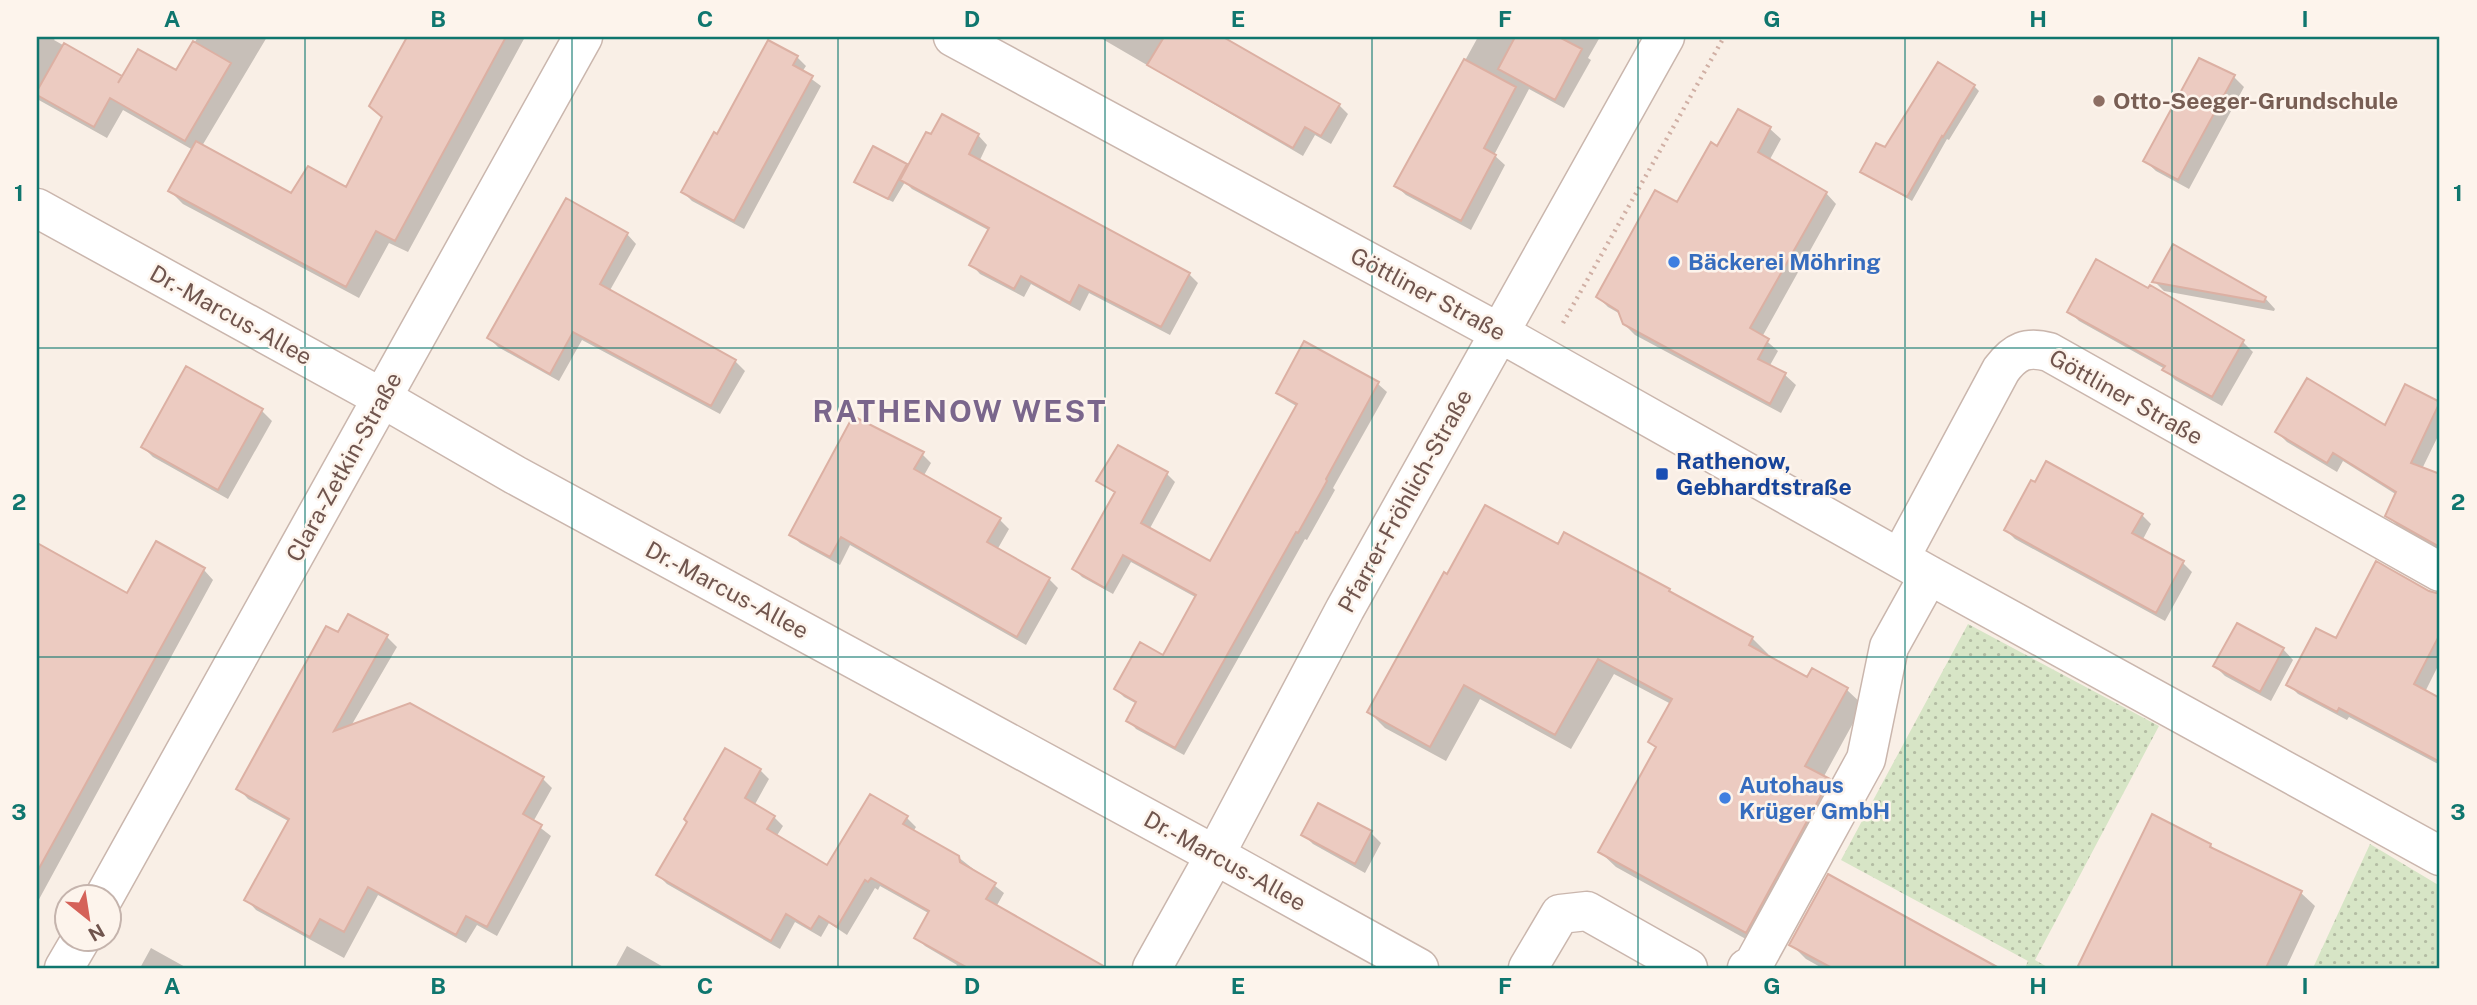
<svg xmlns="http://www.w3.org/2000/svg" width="2477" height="1005" font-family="'Public Sans',sans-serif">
<defs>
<pattern id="grass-dots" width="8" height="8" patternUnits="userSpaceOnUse" patternTransform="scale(1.75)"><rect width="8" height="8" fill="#d7e5c6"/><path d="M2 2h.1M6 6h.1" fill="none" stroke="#b3bca3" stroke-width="1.8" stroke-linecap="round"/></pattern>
</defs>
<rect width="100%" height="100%" fill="#f9efe6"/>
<path fill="url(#grass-dots)" d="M1968,624L2159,726L2035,960L2049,968H2025L2028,961L1841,860Z
M2370,844L2440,886V968H2313Z"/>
<path fill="#0003" d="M37,37H56L54,40L123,79L176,72L198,37H267L202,146L292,195L347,189L384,118L371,106L409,37H525L408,252L389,243L359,298L183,204L170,191L193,150L123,110L107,138L37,99Z
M1099,37H1220L1339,105L1348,114L1331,144L1315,135L1303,156Z
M1478,37H1600L1588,58L1591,60L1564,108L1529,89L1494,155L1505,165L1471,230L1406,195L1396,186Z
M797,57L806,66L802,72L821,86L744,229L692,201L683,192L717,136Z
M2234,77L2244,87L2189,189L2156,171L2145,161Z
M1974,86L1979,91L1949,140L1947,139L1912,201L1862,172L1885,150Z
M1739,112L1770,129L1781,139L1769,161L1826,193L1836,204L1762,337L1778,351L1769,367L1785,375L1796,385L1781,413L1635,335L1624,324L1622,315L1608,307L1598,297L1678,204L1718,148Z
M978,135L987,145L979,162L1189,274L1198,283L1170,335L1089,293L1080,311L1031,284L1024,297L980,274L971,264L990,231L912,189L905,182L893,202L861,186L856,181L874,149L909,168Z
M627,234L636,244L609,292L735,361L745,371L720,414L582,340L559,381L498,347L489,338Z
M2154,281L2265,298L2275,309L2274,311L2164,291Z
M2151,287L2243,342L2253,352L2222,406L2175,380L2165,369L2079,321L2069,311L2149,290Z
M1305,343L1378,384L1387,392L1333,488L1335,490L1307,540L1305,539L1184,755L1136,729L1128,720L1137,704L1124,697L1116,689L1164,657L1197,598L1131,562L1113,594L1082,577L1074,569L1116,494L1099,481L1119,447L1167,474L1175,482L1149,530L1211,563L1298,407L1286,400L1278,392Z
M2405,387L2440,405V432L2422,469L2440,476V550L2397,525L2387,515L2397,495L2343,461L2337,472L2287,442L2277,432L2385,427Z
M262,411L272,421L228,499L153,457L143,447Z
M922,454L931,463L923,477L1000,520L1009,529L997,550L1049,579L1058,588L1026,645L850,545L840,565L800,543L791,534Z
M2142,515L2151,524L2142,541L2183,563L2192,572L2165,621L2015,539L2006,530Z
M1559,546L1669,590L1675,596L1752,638L1768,654L1766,657L1808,679L1847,690L1863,705L1823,778L1844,797L1762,948L1616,867L1600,852L1657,749L1650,742L1671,704L1614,674L1571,749L1480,699L1446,761L1385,728L1369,712Z
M45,549L128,595L204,570L213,580L37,903V742L55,710L37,700V563Z
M2429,593L2440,595V662L2425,692L2440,700V765L2349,717L2347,720L2298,694L2288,684L2336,640Z
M338,635L387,637L397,647L351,726L543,779L552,788L533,822L551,836L497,936L477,925L466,943L378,895L344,958L256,910L247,900L290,822L248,799L239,789Z
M2283,649L2293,660L2271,701L2225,676L2215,666Z
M760,770L769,779L754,806L774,817L783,826L776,837L828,867L907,818L916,827L913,832L958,857L1004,893L996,907L1078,958L1071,968H955L957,965L925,946L916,937L930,914L880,886L878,890L875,888L847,935L829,923L821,937L795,922L780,949L667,884L658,875Z
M1371,833L1381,843L1365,873L1313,844L1303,834Z
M2210,845L2218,853L2301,893L2315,906L2286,968H2082L2080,966Z
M1828,877L1995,968H1822L1806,959L1791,944Z
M627,946L665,968H615Z
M151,948L187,968H140Z"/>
<path fill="#eccbc1" stroke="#dcb0a3" stroke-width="2" d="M407,37H506L395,241L376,231L346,287L168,191L196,141L291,193L308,166L346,187L382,117L369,106Z
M1164,37H1223L1340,104L1321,136L1305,127L1293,148L1147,65Z
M1515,37H1559L1582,49L1555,100L1498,69Z
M768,40L798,56L793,65L813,76L734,221L681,192L714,132L717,134Z
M193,41L231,63L185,141L110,98L94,127L37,95V91L64,43L122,76L118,83L138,49L176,70Z
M2199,58L2235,75L2178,180L2143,161Z
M1464,59L1516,87L1484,148L1496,155L1461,221L1394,186Z
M1938,62L1975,85L1943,137L1942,136L1907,197L1860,172L1876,143L1885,147Z
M1738,109L1771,127L1758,152L1827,192L1750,328L1769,339L1758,359L1786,373L1770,404L1623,324L1618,311L1596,297L1655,190L1677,202L1711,142L1717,146Z
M942,114L979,134L969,154L1190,273L1161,327L1079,285L1070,303L1021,276L1014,289L969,265L989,228L900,180L926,132L931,134Z
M873,146L907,164L888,199L854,182Z
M566,198L628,233L600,284L736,360L711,406L573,332L550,374L487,338Z
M2173,244L2266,297L2264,302L2152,282Z
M2096,259L2148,288L2150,285L2244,340L2212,397L2162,370L2165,366L2067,312Z
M1304,341L1379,382L1326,479L1327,481L1298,533L1296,532L1175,748L1126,721L1136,702L1114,689L1140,642L1163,655L1196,595L1123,555L1105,588L1072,569L1115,492L1096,481L1118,445L1168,472L1141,523L1210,561L1297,404L1276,393Z
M186,366L263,409L218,490L141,447Z
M2307,378L2385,425L2405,384L2440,402L2411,463L2440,474V547L2385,516L2396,492L2333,453L2327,463L2275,432Z
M853,416L924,452L914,469L1001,518L987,542L1050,578L1017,637L841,537L830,557L789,535Z
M2046,461L2143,514L2132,533L2184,561L2156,613L2004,530L2031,480L2035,482Z
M1485,505L1558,544L1564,532L1670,589L1669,591L1753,637L1749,645L1807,677L1812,668L1848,688L1805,766L1830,779L1746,933L1598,852L1656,747L1648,742L1672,699L1598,659L1555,735L1464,685L1430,747L1367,712L1444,572L1447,574Z
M156,541L205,568L37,872V543L127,593Z
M2376,561L2429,591L2440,594V634L2414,684L2440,698V762L2339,708L2337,712L2286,685L2316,628L2336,638Z
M348,614L388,635L334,731L410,703L544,777L523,814L542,825L487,927L466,916L456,935L368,887L344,932L320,919L310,937L244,900L289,819L236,789L326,626L338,632Z
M2237,623L2284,648L2260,692L2213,666Z
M725,748L761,769L745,798L775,816L767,829L827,865L870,794L908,816L903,824L959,856L960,862L996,883L986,899L1107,968H968L914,938L929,911L871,878L868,882L865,880L837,927L819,916L811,929L786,914L771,941L656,875L687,822L684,819Z
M1318,803L1372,831L1355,864L1301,835Z
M2152,814L2211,844L2210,847L2302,891L2266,968H2077Z
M1828,874L1999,968H1832L1789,945Z"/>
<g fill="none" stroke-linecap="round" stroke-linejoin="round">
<g stroke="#cab6ad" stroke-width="41">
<path id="minor" d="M953,37L1498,332L1929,575L2440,856
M37,208L382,398L515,475L1215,855L1419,968
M1900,558L2001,370C2015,351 2027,346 2049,352L2440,572
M104,897L583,37
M64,968L81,939
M1152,968L1215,855L1345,609L1665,37
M1528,968L1560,914L1587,911L1688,968
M1747,968L1752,967L1866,759L1889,647L1929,575"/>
</g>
<path stroke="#d0afa4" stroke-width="4.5" stroke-dasharray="2 5" stroke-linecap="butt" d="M1563,323L1724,37"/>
<use href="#minor" stroke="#fff" stroke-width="38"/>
</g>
<path fill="none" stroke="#0f766e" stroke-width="2" stroke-opacity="0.55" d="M305,37V968M572,37V968M838,37V968M1105,37V968M1372,37V968M1638,37V968M1905,37V968M2172,37V968M37,348H2440M37,657H2440"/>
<circle fill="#8d6e63" stroke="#fdf4ec" stroke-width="2.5" cx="2099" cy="101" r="7"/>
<g fill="#3f7fe0" stroke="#fdf4ec" stroke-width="2.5">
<circle cx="1674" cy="262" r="7"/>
<circle cx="1725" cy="798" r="7"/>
</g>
<rect fill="#1a4fb4" stroke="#fdf4ec" stroke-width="2.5" x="1655" y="467" width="14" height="14" rx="3.5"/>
<g text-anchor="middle" stroke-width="5" stroke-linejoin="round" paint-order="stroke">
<g font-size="23" font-weight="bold" fill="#785e54" stroke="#fdf4ec" text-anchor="start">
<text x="2113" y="109">Otto-Seeger-Grundschule</text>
</g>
<g font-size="23" font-weight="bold" fill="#366cbe" stroke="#fdf4ec" text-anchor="start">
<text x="1688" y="270">Bäckerei Möhring</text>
<text x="1739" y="793">Autohaus<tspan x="1739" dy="26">Krüger GmbH</tspan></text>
</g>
<g font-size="23" fill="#70554e" stroke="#fdf4ec">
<text transform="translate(1428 294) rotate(28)" y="8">Göttliner Straße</text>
<text transform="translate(231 315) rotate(29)" y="8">Dr.-Marcus-Allee</text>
<text transform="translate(2126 397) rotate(29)" y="8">Göttliner Straße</text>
<text transform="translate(344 467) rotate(-61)" y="8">Clara-Zetkin-Straße</text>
<text transform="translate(1405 501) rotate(-61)" y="8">Pfarrer-Fröhlich-Straße</text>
<text transform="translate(727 590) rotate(28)" y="8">Dr.-Marcus-Allee</text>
<text transform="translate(1225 861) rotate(29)" y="8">Dr.-Marcus-Allee</text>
</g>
<g font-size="23" font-weight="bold" fill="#164399" stroke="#fdf4ec" text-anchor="start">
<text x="1676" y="469">Rathenow,<tspan x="1676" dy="26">Gebhardtstraße</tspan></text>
</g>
<g font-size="30" font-weight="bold" letter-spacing="2" fill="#7a668c" stroke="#fdf4ec">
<text x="960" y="422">RATHENOW WEST</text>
</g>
</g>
<rect width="2477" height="1005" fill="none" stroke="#fdf4ec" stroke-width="77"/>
<g transform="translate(88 918) rotate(150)"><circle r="33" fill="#fdf4ec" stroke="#c5b4ad" stroke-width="2"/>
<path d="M0-5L12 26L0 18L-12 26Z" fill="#d56259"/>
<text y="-10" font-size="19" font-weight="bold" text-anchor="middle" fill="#70554e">N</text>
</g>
<rect x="38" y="38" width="2400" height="929" fill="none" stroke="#0f766e" stroke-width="2.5"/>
<g font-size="23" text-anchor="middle" font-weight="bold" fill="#0f766e">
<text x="172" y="27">A</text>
<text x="438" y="27">B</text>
<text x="705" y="27">C</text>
<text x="972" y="27">D</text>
<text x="1238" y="27">E</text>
<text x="1505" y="27">F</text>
<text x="1772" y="27">G</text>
<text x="2038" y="27">H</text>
<text x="2305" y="27">I</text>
<text x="19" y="201">1</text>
<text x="2458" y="201">1</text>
<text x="19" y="510">2</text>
<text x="2458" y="510">2</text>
<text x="19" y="820">3</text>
<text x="2458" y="820">3</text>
<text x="172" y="994">A</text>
<text x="438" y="994">B</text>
<text x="705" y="994">C</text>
<text x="972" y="994">D</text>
<text x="1238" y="994">E</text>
<text x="1505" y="994">F</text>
<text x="1772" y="994">G</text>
<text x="2038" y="994">H</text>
<text x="2305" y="994">I</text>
</g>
</svg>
